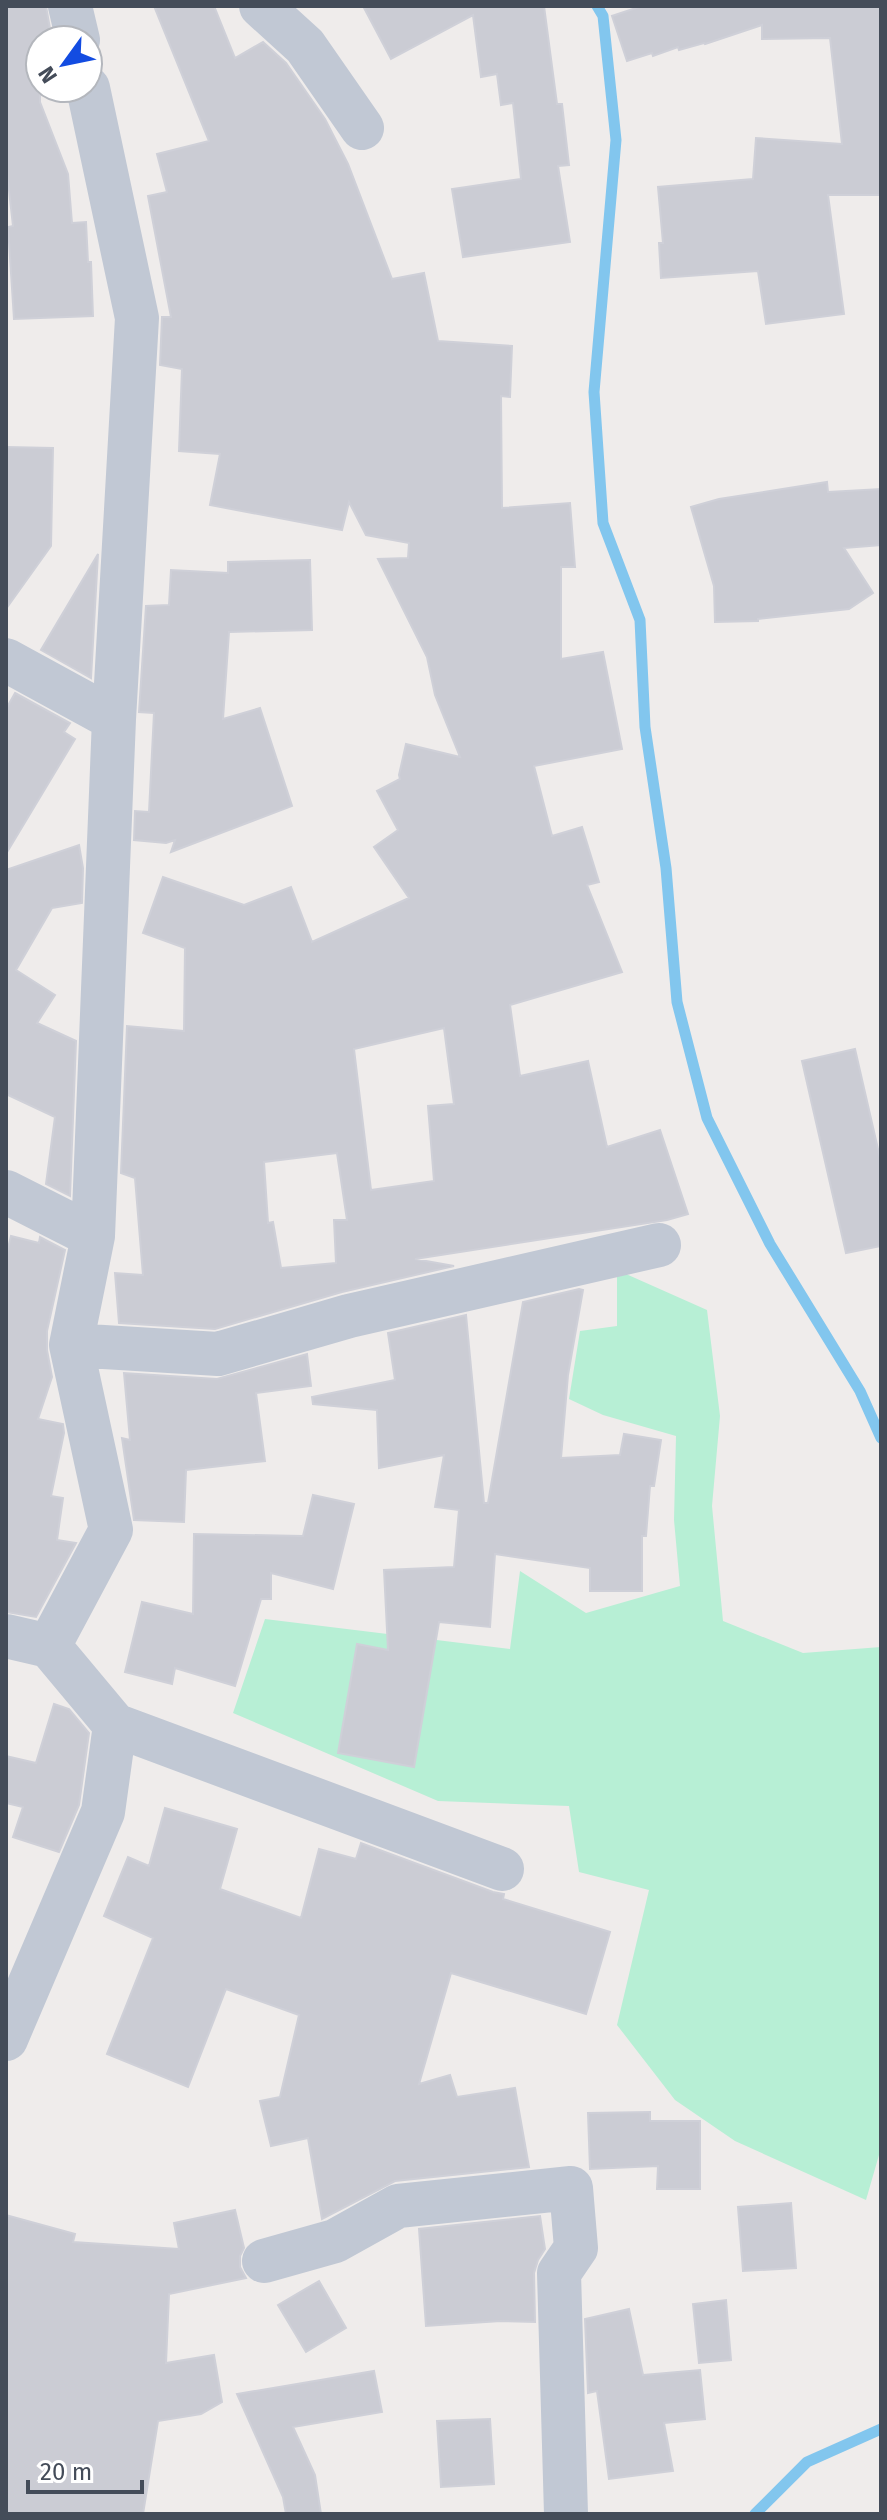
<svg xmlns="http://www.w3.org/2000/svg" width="887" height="2520" font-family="'Fira Sans',sans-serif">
<rect width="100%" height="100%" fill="#efeceb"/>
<path fill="#b7efd5" d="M617,1270L707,1310L720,1416L712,1506L723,1621L803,1653L881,1647V2148L866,2200L735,2141L675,2100L617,2025L649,1890L579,1872L569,1806L438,1801L233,1713L265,1619L510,1649L520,1571L586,1613L680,1586L674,1520L676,1436L603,1415L569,1399L580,1331L617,1326Z"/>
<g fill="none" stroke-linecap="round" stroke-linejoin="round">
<path stroke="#82c6ee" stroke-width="11" d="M597,6L603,16L616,140L594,392L603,523L640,620L645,727L666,868L677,1002L707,1118L770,1244L860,1391L881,1438
M755,2514L807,2462L881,2429"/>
</g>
<path fill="#cbccd4" stroke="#cfd0d8" stroke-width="2" fill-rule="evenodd" d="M6,6H46L52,40H40V102L68,174L72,223L86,222L88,262H91L93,316L14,319L8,227L13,226L6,164Z
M154,6H214L235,58L263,42L286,63L325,119L348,164L392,279L424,273L438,341L512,346L510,397L501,396L502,508L570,503L575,567H561V659L603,652L622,749L534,766L552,836L582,827L599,882L587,885L622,972L510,1005L520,1076L588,1061L607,1147L660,1130L688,1214L667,1220L415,1259L454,1266L342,1292L215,1329L119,1323L115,1273L143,1275L135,1178L121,1173L127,1026L184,1031L185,948L143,933L163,877L244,905L291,887L312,942L409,898L374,847L398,830L377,791L400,779L399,775L406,744L460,757L435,695L427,657L378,559L408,558L409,543L366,535L349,502L342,530L210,505L220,454L179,451L182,369L160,365L162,317H171L148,196L167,192L157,154L209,141ZM444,1028L454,1104L428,1106L434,1181L371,1190L354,1049ZM337,1153L347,1220H334L336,1263L281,1268L273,1222L268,1223L264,1162Z
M363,6H544L557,104H562L569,165L558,166L570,242L463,257L452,189L521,179L513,103L501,105L497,74L481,77L473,15L391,59Z
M642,6H881V195H828L844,314L766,324L758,271L661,278L659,243H663L658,187L753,179L756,138L842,144L830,38L762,39V25L705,44L704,43L679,50L678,47L653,56L652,53L627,61L612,16Z
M6,447L53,448L51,546L6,609Z
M827,482L828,492L881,489V545L844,548L873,593L849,609L758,619V621L715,622L714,586L691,507L719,499Z
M98,554L91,678L41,650Z
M310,560L312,630L229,632L223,719L260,708L292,806L171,852L175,840L166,843L134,840L135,811L149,812L154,713L139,712L146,606L169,605L171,570L228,573V562Z
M15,693L70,723L64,732L75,739L6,854V709Z
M79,845L83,868L82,903L52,908L16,970L55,995L37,1023L76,1041L70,1196L46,1184L55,1117L6,1094V870Z
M855,1049L881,1162V1246L846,1253L802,1061Z
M11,1236L39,1243L40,1237L65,1250L47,1331V1350L52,1377L38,1419L63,1424L64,1433L51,1496L63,1498L57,1540L76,1543L36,1617L6,1612V1256Z
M579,1289L583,1290L568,1375L561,1458L620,1455L624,1434L661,1440L654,1486H650L646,1536H642V1591H590V1568L495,1554L490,1627L439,1622L414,1767L338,1753L357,1644L388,1650L384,1570L454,1567L459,1510L435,1507L444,1455L379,1468L377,1410L313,1404L312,1397L395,1380L388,1333L466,1315L484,1503H488L523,1302Z
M307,1354L311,1386L256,1393L265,1461L186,1470L184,1522L134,1520L122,1438L130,1440L124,1373L217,1379Z
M313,1495L354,1504L333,1589L271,1573V1599H261L235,1686L175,1668L172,1684L125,1672L142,1602L193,1614L194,1534L303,1536Z
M54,1704L69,1709L89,1733L79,1805L59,1852L13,1837L23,1807L6,1803V1756L36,1763Z
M165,1808L237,1829L220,1889L301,1918L319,1849L356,1859L361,1843L493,1892L504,1894L503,1899L610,1932L586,2014L451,1973L419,2084L450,2075L457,2097L515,2088L529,2167L395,2181L322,2219L308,2138L271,2146L260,2101L280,2097L299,2015L226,1989L188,2087L107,2054L153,1938L104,1916L128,1857L149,1866Z
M650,2112V2121H700V2189H657L658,2166L590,2169L588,2113Z
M791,2203L796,2268L743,2271L738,2207Z
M235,2210L244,2248L240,2256V2267L246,2278L169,2294L166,2363L214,2355L222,2402L201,2414L158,2421L143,2514H6V2215L75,2234L73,2242L179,2249L174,2223Z
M540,2216L545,2249L538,2260L534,2273L535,2322L501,2321L426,2326L419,2229Z
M319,2281L346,2328L306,2352L278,2305Z
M726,2300L731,2360L699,2363L693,2304Z
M629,2309L643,2375L700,2370L705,2419L664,2423L673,2471L609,2479L597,2391L588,2393L585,2319Z
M374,2371L382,2412L293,2427L315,2475L321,2514H286L283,2497L237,2394Z
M490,2419L494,2484L441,2487L437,2421Z"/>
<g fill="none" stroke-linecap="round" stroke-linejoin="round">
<path stroke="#c1c8d4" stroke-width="44" d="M70,6L78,40
M261,6L305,46L362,128
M6,660L114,719
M6,1192L93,1236
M71,1345L218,1354L349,1316L659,1245
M6,1636L49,1646
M115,1725L502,1869
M6,2039L103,1812L115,1725L49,1646L111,1530L71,1345L93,1236L114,719L137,318L88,88
M264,2261L335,2241L398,2206L571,2188L576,2248L559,2273L566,2514"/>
</g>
<rect width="887" height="2520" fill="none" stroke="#444c59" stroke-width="16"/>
<g transform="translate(64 64) rotate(237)"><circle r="38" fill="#ffffff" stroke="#b4b7bd" stroke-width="2"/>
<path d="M0-6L14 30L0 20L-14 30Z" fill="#134ce1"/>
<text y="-12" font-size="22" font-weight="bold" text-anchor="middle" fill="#444c59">N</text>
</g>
<path d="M28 2480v12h114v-12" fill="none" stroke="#444c59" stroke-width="4"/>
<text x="40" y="2480" font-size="24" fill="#444c59" stroke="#ffffff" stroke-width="6" paint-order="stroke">20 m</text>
</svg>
